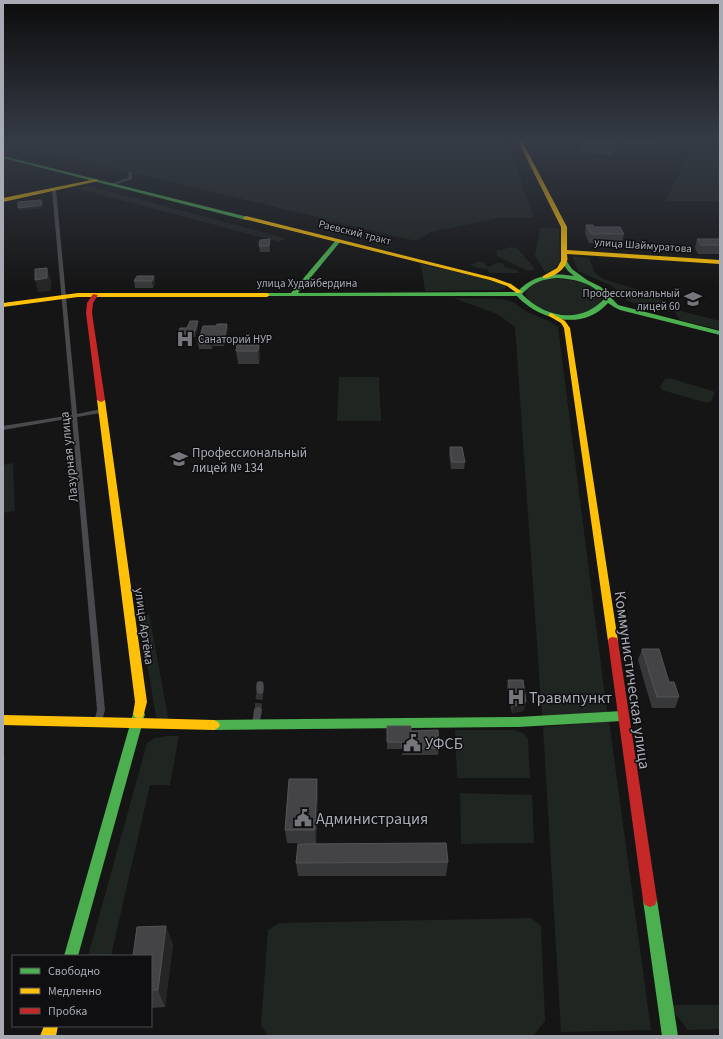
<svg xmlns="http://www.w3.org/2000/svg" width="723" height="1039" font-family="'Source Sans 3',sans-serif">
<rect width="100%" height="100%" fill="#151515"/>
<path fill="#1f2520" d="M67,141H507L534,218H499L431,232L416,241L39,150Z
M694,141H720V201H666Z
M89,186L285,238L279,242L76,188Z
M540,228H559L560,262L553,270L545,272L535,256Z
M512,247L518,249L535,269L528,271L497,256L496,251Z
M572,256L589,258L594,272L603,279L658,296L671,312L627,301L621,293L610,285L578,271Z
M479,261L485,263V265L489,267L497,263H502L505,267L517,270L519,273H489L487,269L477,268L470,265Z
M421,264L492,280L505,285L506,288L500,290L425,291Z
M552,279C570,279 588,281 601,295C607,327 517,317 526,288L541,280Z
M453,298L503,299L513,302L527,312L549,321L558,327L607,712L542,716L515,327L497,314Z
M673,309L720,321V330L680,320Z
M339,377H379L381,421H337Z
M669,378L713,391L715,393L711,402L707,403L662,390L660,387L665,379Z
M13,463L15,511L3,513V465Z
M149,614L169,722H162L156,717L140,619Z
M609,721L651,1030L561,1032L543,727Z
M455,730H514L523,733L528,739L530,778H457Z
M167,736H179L170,785H150L111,956H88L147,743L155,738Z
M460,793L532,795L534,843L461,844Z
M531,918L541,926L545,1021L533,1036H268L261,1025L268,930L279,923Z
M668,1005H720V1029L688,1030Z"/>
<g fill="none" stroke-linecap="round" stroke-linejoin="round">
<path stroke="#323335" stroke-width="7" stroke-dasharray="7 3.5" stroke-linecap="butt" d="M258,710L260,691"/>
<path fill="#4a4a4e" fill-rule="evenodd" d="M130,172L132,173V179L114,185L111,184L129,177L128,173Z
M54,189L56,190L77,414L101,409L104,411L101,413L77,417L105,710L101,724L98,725L95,724L94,722L97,710L72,418L3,430V426L72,415L52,190Z
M260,681L263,682C264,685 264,690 263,693L260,694L257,693C256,690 256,685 257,682Z
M258,707L261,708L262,710L259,727L256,728L253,727L252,725L254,710L255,708Z"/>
<path fill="#4caf50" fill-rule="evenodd" d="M3,156L248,217L249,218L246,220L3,158Z
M338,239L341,241L340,242L298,293L517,292C532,275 553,272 574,276L568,271L561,261L564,259L566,260L572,269L587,280L601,287L618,305L720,331V335L620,310L614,307L608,303C584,331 540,321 517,296H265V294L267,293H291L336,240ZM557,278C575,279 593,283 605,298C581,325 545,318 522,294C532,283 542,279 557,278Z
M139,709L143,711L145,714L78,956H64L133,714L135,711Z
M622,711L626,713L628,716L626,719L622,721L518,727L214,730L210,728L208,725L210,722L214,720L518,717Z
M650,893L655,895L657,900L678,1036H662L643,900L645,895Z"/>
<path fill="#ffc107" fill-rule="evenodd" d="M518,141H522L567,227V250L720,260V264L567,254C567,256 568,259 567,261C565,270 551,279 543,278V276L557,268L561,261V227Z
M96,179L98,180V181L3,202V198Z
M246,216L494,278L511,284L522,292L517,293L507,286L490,280L244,219L243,218Z
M78,293H267L270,295L267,297H78L3,307V303Z
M551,313L565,321L570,328L618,641L617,644L613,645L609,644L608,641L564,328L561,323L549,316V314Z
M98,398H101L105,400L147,702L143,717L140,718L214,720L218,722L220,725L218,728L214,730L3,725V715L138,718L135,717L133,714L135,702L97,400Z
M44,1026H58L56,1036H40Z"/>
<path fill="#c62828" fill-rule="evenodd" d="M93,294L98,295L93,303L92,313L105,400L101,402L97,400L86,313L87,303Z
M613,637L617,638L618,641L657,900L655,905L650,907L645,905L643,900L608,641L609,638Z"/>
</g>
<path fill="#373839" d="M583,141H658L653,148L640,146L637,150L619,147L612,156L581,151Z
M586,225L624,234L622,243H589L585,233Z
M697,239H720V254H698L695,248Z
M270,245V252H260L259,246Z
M154,276L155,282L153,288H135L134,281Z
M198,321V327L195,337H190L189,340H179L178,333Z
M227,324L228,330L224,346H213L212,349H199L198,343L216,326Z
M259,345L260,358L259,364H238L236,351Z
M450,447L465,462L464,469H451L449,454Z
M642,649L669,682L679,697L675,708H652L638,660Z
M508,680L526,701L524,709L523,711L512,713L507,688Z
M387,726L411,731L439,748L438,755H402V749H387Z
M318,793L316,844L287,843L285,830Z
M448,862L446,876H298L296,863Z
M173,944L165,1007L151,1008V956Z"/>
<path fill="#252525" d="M617,141H620L619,147L612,156L614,146Z
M639,141H641L640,146L637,150Z
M655,141H658L653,148Z
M41,200L42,208L19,211L18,208Z
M270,239V252L269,246Z
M47,268L51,280V291L38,292L35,280Z
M154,276L155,282L153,288L152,281Z
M198,321V327L195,337V331Z
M227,324L228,330L224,346V340Z
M189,331L190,337L189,340L188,333Z
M212,340L213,346L212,349L211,343Z
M259,345L260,358L259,364L258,351Z
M526,701L524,709L523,711L512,713L513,706Z
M3,755L5,759L3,764Z
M317,779L318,793L316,844L315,830Z
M166,926L173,944L165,1007L158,990Z"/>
<path fill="#444446" stroke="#535458" d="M585,141H617L614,146Z
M41,200L42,205L18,208V202Z
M586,225H593L594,227H620L624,234H591Z
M270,239L269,246H259L260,240Z
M697,239H720V245H701Z
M47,268V278L35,280V269Z
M137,276H154L152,281H134Z
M190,321H198L195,331H189L188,333H178L180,328H187Z
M217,324H227L224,340H212L211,343H198L203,326H216Z
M237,345H259L258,351H236Z
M450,447H462L465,462H452Z
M642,649H659L669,682H674L679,697H657Z
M508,680H523L526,701L524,704L513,706Z
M387,726H411V731L438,730L439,748H402V742H387Z
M289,779H317L315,830H285Z
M446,843L448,862L296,863L298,844Z
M166,926L158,990H151V956H133L137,927Z"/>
<linearGradient id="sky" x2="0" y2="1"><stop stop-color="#0c0c0c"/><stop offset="0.49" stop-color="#353b46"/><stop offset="1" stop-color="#353b46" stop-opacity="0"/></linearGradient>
<rect width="723" height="287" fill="url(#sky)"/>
<defs>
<g id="university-bare" transform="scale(1.38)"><path d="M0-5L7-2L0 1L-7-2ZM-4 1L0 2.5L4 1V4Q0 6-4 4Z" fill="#75767c" stroke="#0f0f11" stroke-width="2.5" paint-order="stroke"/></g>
<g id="hospital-bare" transform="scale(1.38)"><path d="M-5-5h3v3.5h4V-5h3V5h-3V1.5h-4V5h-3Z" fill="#75767c" stroke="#0f0f11" stroke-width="2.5" paint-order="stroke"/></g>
<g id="civic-bare" transform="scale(1.38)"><path d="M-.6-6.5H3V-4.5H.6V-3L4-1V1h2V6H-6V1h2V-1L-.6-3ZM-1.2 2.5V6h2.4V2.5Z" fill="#75767c" stroke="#0f0f11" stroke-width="2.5" paint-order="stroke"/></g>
</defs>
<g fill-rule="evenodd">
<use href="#university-bare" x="693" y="299"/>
<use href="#hospital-bare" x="185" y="339"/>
<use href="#university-bare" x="179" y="459"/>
<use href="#hospital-bare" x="516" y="697"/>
<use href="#civic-bare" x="412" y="743"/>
<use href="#civic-bare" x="303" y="818"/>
</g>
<g text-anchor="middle" stroke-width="3" stroke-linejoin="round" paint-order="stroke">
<g font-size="11" fill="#a8abb4" stroke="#0f0f11">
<text transform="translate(355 232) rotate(14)" y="4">Раевский тракт</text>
<text transform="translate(643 245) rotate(4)" y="4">улица Шаймуратова</text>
<text x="307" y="287">улица Худайбердина</text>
</g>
<g font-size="11" fill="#a8abb4" stroke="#0f0f11" text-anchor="end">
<text x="680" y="297">Профессиональный<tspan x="680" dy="13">лицей 60</tspan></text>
<text x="198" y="343" text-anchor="start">Санаторий НУР</text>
</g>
<g font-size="13" fill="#a8abb4" stroke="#0f0f11" text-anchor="start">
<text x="192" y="457">Профессиональный<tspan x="192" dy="15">лицей № 134</tspan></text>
</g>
<g font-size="13" fill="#a8abb4" stroke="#0f0f11">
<text transform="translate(68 457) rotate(-96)" y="5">Лазурная улица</text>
<text transform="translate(145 626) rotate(82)" y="5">улица Артёма</text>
</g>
<g font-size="16" fill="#a8abb4" stroke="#0f0f11">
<text transform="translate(633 680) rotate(82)" y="6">Коммунистическая улица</text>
</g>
<g font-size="16" fill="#a8abb4" stroke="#0f0f11" text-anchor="start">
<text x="529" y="703">Травмпункт</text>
<text x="425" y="749">УФСБ</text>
<text x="316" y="824">Администрация</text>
</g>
</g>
<rect width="723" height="1039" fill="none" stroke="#a8abb4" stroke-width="8"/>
<rect x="12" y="955" width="140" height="72" fill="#0f0f11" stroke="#4c4d52"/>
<rect x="20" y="968" width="20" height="6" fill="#4caf50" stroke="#4c4d52"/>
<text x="48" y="975" font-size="12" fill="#a8abb4">Свободно</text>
<rect x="20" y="988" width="20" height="6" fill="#ffc107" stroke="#4c4d52"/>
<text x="48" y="995" font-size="12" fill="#a8abb4">Медленно</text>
<rect x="20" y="1008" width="20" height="6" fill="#c62828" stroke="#4c4d52"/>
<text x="48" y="1015" font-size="12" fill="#a8abb4">Пробка</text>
</svg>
